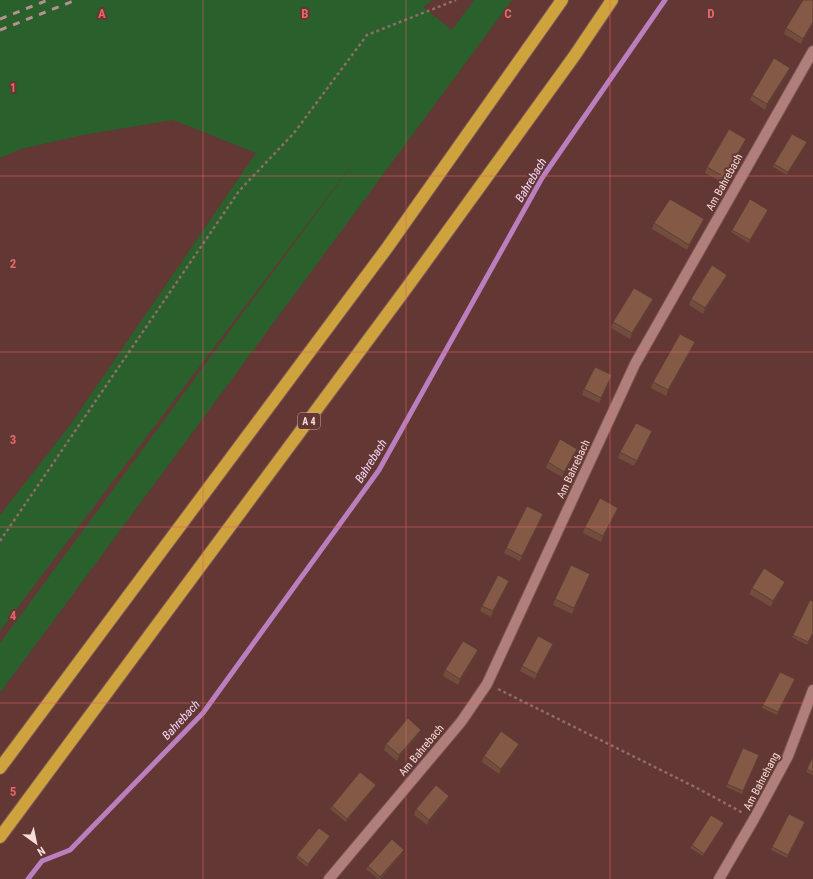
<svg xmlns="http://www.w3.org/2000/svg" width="813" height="879" font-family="'Roboto Condensed',sans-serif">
<rect width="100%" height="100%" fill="#623734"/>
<path fill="#2a602c" d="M0,0H433L423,7L452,30L474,0H512L0,693V643L366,146L0,631V515L70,425L256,153L173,120L83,135L21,149L0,158Z"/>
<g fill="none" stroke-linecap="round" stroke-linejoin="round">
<path stroke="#bb7ebe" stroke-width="5" d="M28,879L42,861L70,850L203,713L379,470L542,178L665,0"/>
<g stroke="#7b5654" stroke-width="12">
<path id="minor" d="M329,879L461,722L487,684L635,364L813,51
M719,879L754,819L788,756L813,690"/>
</g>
<g stroke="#7b5654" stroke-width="14">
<path id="motorway" d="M0,768L387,248L562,0
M0,837L408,286L575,55L612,0"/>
</g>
<path stroke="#916b68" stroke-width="2.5" stroke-dasharray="3 3" stroke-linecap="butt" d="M0,541L239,191L294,133L367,35L456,0
M498,689L697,788L743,813"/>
<use href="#minor" stroke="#b17f7b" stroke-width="10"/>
<use href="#motorway" stroke="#cea23d" stroke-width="12"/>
<path stroke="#b5928f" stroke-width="3" stroke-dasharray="7 7" stroke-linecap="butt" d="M0,19L48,0
M0,30L76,0"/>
</g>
<path fill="#724d3d" d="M813,0V24L801,44L784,34L786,28Z
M788,74L765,110L750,100L752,95Z
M746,139L744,144L722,182L705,173L707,167Z
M806,145L787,175L773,167L774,164Z
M767,213L749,243L731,232L732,230Z
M654,223L702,225L687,250L652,229Z
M727,275L725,280L703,314L689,305L691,299Z
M653,299L651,305L630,339L611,328L613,322Z
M693,347L666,396L651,388L653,382Z
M610,381L599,403L582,395L584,389Z
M650,437L634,466L618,458L620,452Z
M575,454L562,477L546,468L548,462Z
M616,513L601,542L583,533L585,527Z
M543,514L541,520L520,561L504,553L506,548Z
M590,574L572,614L553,605L555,599Z
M507,586L491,617L480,611L482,606Z
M783,587L771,607L749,594L752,588Z
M813,601V634L807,645L792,637L793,635Z
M553,644L551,650L535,679L520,671L522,666Z
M478,650L476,655L458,685L443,676L445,670Z
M795,679L777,715L762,708L763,705Z
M421,730L419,735L397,761L384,750L386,744Z
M517,750L499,774L482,762L484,756Z
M759,755L742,794L726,787L727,784Z
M813,756V775L806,772Z
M376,785L375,788L346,822L330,809L332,806Z
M449,796L447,802L427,825L414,815L416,809Z
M804,825L787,858L771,850L772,847Z
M723,826L703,856L690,848L692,845Z
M329,839L307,867L296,858L297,855Z
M403,853L380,879H378L366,869L368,866Z"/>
<path fill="#5c3f32" d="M813,22V24L801,44L803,39Z
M790,68L788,74L765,110L767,104Z
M746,139L744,144L722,182L724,177Z
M807,142L806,145L787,175L788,172Z
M768,210L767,213L749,243L750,240Z
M704,219L702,225L687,250L689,245Z
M727,275L725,280L703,314L705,308Z
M653,299L651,305L630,339L632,333Z
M695,342L693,347L666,396L668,390Z
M612,375L610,381L599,403L601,398Z
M652,431L650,437L634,466L637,461Z
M577,449L575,454L562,477L564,472Z
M618,508L616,513L601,542L603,536Z
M543,514L541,520L520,561L522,556Z
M590,574L588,579L572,614L574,608Z
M509,581L507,586L491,617L493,611Z
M785,582L783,587L771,607L773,601Z
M553,644L551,650L535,679L537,674Z
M478,650L476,655L458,685L460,679Z
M421,730L419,735L397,761L399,755Z
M519,744L517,750L499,774L501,769Z
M376,785L375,788L346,822L347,819Z
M449,796L447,802L427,825L429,820Z
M724,823L723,826L703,856L704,854Z
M330,836L329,839L307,867L308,864Z
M404,850L403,853L379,879L380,877Z"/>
<path fill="#845a47" stroke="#5c3f32" d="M803,0H813V22L803,39L786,28Z
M774,58L790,68L767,104L752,95Z
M729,129L746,139L724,177L707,167Z
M792,134L807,142L788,172L774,164Z
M670,199L704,219L689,245L654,223Z
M750,199L768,210L750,240L732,230Z
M712,265L727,275L705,308L691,299Z
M634,288L653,299L632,333L613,322Z
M680,334L695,342L668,390L653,382Z
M595,367L612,375L601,398L584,389Z
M636,423L652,431L637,461L620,452Z
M560,439L577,449L564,472L548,462Z
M600,498L618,508L603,536L585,527Z
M527,506L543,514L522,556L506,548Z
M571,565L590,574L574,608L555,599Z
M764,568L785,582L773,601L752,588Z
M498,575L509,581L493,611L482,606Z
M810,600L813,601V633L808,642L793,635Z
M538,636L553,644L537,674L522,666Z
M463,641L478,650L460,679L445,670Z
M780,672L795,679L778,712L763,705Z
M408,718L421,730L399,755L386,744Z
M501,731L519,744L501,769L484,756Z
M743,748L759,755L743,791L727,784Z
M813,756V772L807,769Z
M360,772L376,785L347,819L332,806Z
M436,785L449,796L429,820L416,809Z
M789,814L805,822L788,855L772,847Z
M711,815L724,823L704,854L692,845Z
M319,828L330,836L308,864L297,855Z
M392,839L404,850L380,877L368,866Z"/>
<path fill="none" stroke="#e26766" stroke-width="1" stroke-opacity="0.55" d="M203,0V879M406,0V879M610,0V879M0,176H813M0,352H813M0,527H813M0,703H813"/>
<g text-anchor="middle" stroke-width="4" stroke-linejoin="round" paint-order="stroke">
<rect fill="#623734" stroke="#cbaaa8" stroke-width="1" x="298" y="413" width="22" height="16" rx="3"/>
<g font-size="10" font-weight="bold" fill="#f8dcd9">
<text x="309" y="425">A 4</text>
</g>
<g font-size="11" fill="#f8dcd9" stroke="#623734">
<text transform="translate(724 182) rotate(-61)" y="4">Am Bahrebach</text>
<text transform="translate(573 469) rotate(-65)" y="4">Am Bahrebach</text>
<text transform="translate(421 750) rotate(-50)" y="4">Am Bahrebach</text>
<text transform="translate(761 781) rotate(-62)" y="4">Am Bahrehang</text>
</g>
<g font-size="12" font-style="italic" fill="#f8d7fa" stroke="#623734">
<text transform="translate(531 180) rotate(-59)" y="4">Bahrebach</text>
<text transform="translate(371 461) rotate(-58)" y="4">Bahrebach</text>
<text transform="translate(181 720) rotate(-47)" y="4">Bahrebach</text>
</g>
</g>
<g font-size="13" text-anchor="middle" font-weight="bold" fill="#e26766" stroke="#623734" stroke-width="4" stroke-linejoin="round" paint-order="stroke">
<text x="102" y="18">A</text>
<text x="305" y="18">B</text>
<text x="508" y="18">C</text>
<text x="711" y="18">D</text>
<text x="13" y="92">1</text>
<text x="13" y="268">2</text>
<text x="13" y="444">3</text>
<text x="13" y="620">4</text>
<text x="13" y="796">5</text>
</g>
<g transform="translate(36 843) rotate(147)" stroke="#623734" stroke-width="3" paint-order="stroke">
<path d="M0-3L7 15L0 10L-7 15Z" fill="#f8dcd9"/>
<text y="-6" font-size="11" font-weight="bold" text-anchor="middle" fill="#f8dcd9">N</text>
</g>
</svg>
